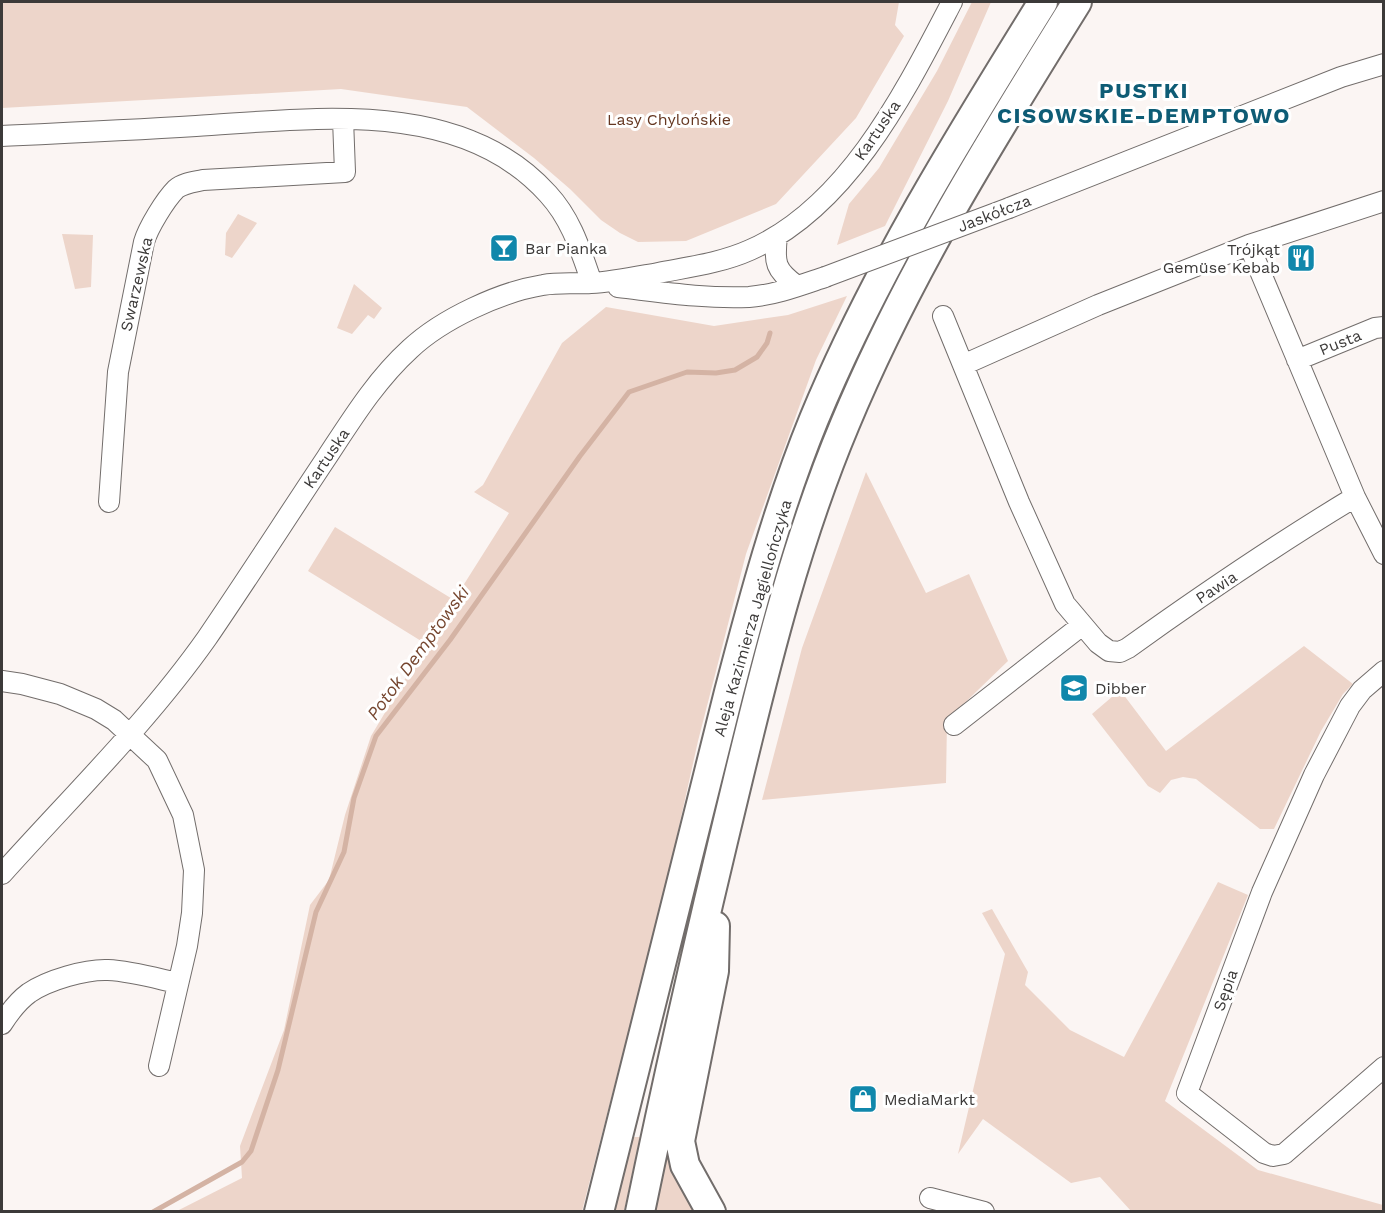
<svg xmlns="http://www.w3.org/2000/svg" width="1385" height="1213" font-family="'Work Sans',sans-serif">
<rect width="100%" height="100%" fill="#fbf5f3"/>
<path fill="#edd5ca" d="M2,2H899L895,25L904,36L856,118L776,204L686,241L638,242L620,233L601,220L570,189L534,158L467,107L341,89L2,108Z
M972,2H991L948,101L885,226L837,245L849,204L879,168L937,71Z
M238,214L257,223L232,258L225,255L226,233Z
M62,234L93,235L91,287L75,289Z
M354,284L382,308L374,319L368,315L352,334L337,328Z
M847,296L816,360L746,554L698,741L664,894L582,1211L175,1212L242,1178L240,1146L284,1030L310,905L329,880L345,815L371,736L426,644L308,571L335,527L454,600L509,513L474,492L483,485L562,343L606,307L714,326L788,315Z
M866,472L926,593L969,574L1008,661L947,720L946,783L762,800L802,648Z
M1304,646L1353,684L1343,694L1321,731L1274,829H1260L1196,779L1183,777L1171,780L1160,793L1148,786L1092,714L1120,690L1166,751Z
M1218,882L1248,895L1165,1101L1258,1170L1383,1205V1211H1131L1100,1177L1071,1183L983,1119L958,1154L1005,954L982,913L992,909L1028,972L1025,985L1070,1030L1124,1057Z
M633,1137H640L624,1211L614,1212Z
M667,1148L702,1211L653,1212Z"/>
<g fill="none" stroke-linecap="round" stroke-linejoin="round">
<path stroke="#d4b3a4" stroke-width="5" d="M153,1212L242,1162L251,1151L278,1070L316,912L344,852L354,798L376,736L450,640L580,456L629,392L687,372L716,373L735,370L757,357L767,343L770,333"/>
<g stroke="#726d6b" stroke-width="22">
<path id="minor" d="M2,136C66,133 131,130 196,126C313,119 461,97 548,194C572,220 581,252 592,283
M1009,208L1341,77L1384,64
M777,236C774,263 775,270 797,286
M1249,245L1355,497L1384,554
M618,287C661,292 705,299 749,297C775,295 801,285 825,277
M943,316L1019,502L1065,604L1098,643L1109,651L1120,652L1128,648C1202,595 1277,544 1355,497
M1297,360L1375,328L1384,327
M963,365L1098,305L1249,245L1384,201
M109,502L118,372L144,242C148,228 165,200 176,189C183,183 194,182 203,180L345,172L343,119
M1384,671L1362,690L1350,706L1314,775L1262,892L1187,1093L1264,1153L1273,1156L1284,1154L1384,1067
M2,681L22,684L60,694L96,709L114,720L157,760L183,815L194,870L192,913L187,946L159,1066
M954,725L1081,626
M2,874C71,797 147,723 207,638C248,578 287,517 327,457C352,419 376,380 410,349C442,319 500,292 543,285C559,282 575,284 591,283C613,282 636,277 658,273C689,267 721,263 750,250C848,207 905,92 952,2
M2,1024C9,1013 18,1001 29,993C48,980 86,969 108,970C131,971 155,978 177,983
M930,1198L984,1212"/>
</g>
<g stroke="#726d6b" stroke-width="32">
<path id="highway" d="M599,1212L729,692C753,600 778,507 814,419C875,272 959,137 1043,2
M640,1212C670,1067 703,923 738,779C767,659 797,538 845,424C908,273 991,140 1077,2
M711,1212L685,1165L680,1141L714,971L715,926"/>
</g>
<use href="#minor" stroke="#fff" stroke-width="20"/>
<use href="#highway" stroke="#fff" stroke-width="28"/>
<g stroke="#726d6b" stroke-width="22" stroke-linecap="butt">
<path id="minor-bridge" d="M825,277L1009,208"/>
</g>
<use href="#minor-bridge" stroke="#fff" stroke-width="20"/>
</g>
<defs>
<g id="bar-square" transform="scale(1.5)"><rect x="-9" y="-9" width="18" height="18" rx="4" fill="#1087ab" stroke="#fff"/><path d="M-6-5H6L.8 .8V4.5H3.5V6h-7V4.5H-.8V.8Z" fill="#fff"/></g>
<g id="restaurant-square" transform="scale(1.5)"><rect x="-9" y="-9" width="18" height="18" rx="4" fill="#1087ab" stroke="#fff"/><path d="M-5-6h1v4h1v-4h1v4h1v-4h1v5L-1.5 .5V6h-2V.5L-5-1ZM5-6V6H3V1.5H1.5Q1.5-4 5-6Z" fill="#fff"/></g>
<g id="school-square" transform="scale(1.5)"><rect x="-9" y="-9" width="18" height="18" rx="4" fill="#1087ab" stroke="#fff"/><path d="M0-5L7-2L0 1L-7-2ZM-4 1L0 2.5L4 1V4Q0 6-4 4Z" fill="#fff"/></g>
<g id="shop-square" transform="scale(1.5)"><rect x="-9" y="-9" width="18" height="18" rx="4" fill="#1087ab" stroke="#fff"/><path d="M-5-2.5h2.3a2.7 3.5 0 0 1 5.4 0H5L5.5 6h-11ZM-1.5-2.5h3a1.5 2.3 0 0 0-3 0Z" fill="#fff"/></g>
</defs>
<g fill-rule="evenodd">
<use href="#bar-square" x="504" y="248"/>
<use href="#restaurant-square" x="1301" y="258"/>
<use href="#school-square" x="1074" y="688"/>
<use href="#shop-square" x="863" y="1099"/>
</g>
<g text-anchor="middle" stroke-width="6" stroke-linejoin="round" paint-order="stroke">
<g font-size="16" fill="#653721" stroke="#fff">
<text x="669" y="125">Lasy Chylońskie</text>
</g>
<g font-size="16" fill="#3c3a39" stroke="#fff">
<text transform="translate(877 130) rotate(-56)" y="6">Kartuska</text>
<text transform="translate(994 213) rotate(-21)" y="6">Jaskółcza</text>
<text transform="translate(136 284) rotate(-77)" y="6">Swarzewska</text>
<text transform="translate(1340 342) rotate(-22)" y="6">Pusta</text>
<text transform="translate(326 458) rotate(-56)" y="6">Kartuska</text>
<text transform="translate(1216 587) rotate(-33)" y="6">Pawia</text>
<text transform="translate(752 618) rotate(-74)" y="6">Aleja Kazimierza Jagiellończyka</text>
<text transform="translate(1225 990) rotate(-70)" y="6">Sępia</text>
</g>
<g font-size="16" fill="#3c3a39" stroke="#fff" text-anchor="start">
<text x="525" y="254">Bar Pianka</text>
<text x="1280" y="255" text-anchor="end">Trójkąt<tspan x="1280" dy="18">Gemüse Kebab</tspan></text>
<text x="1095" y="694">Dibber</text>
<text x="884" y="1105">MediaMarkt</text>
</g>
<g font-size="18" font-style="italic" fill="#76462f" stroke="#fff">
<text transform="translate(418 653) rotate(-54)" y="6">Potok Demptowski</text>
</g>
<g font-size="22" font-weight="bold" letter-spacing="1.5" fill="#0e5c75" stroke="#fff">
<text x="1144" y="98">PUSTKI<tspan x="1144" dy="25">CISOWSKIE-DEMPTOWO</tspan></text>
</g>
</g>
<rect width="1385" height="1213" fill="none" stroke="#3c3a39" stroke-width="6"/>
</svg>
